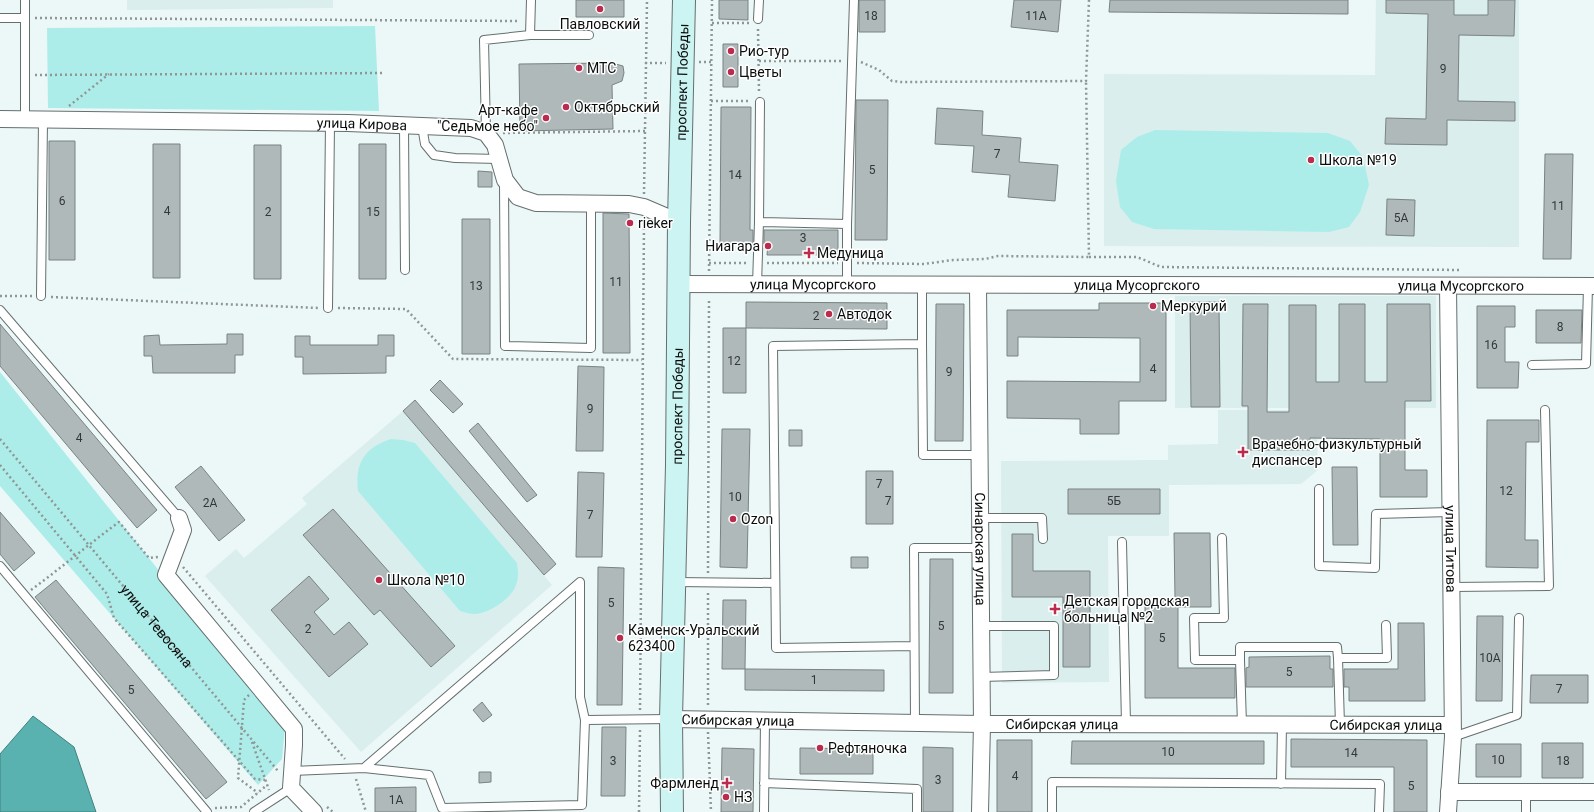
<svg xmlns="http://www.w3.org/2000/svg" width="1594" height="812" font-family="Roboto,sans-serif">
<rect width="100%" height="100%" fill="#ecf7f7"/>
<path fill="#d9eeed" d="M127,0H333V8L127,10Z
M1376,0H1519V247L1104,246V74L1375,75Z
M1175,296H1436V408H1175Z
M1218,410H1316L1318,470L1301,484L1169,485V536H1108L1109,682L1002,683L1001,461L1168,460V445L1218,444Z
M403,411L552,585L361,752L205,576L236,549L244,558L307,504L302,498Z"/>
<path fill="#acedea" d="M375,26L379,111L48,108L47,28Z
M1155,130L1328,133L1350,141L1363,157L1369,185L1360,212L1349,227L1329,232L1154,229L1132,222L1120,207L1116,181L1121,150L1137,137Z
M0,372L285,728L282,759L258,785L0,486Z
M391,439L403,440L415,443L517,563C518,571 519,577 516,585C512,598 489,614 475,614C470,614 464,612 460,611L358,491C355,463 364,448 391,439Z"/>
<path fill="#5ab2b0" stroke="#42807f" d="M33,716L74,747L96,812H0V754Z"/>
<path fill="#afb9b9" stroke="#798382" d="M576,0H624V17H576Z
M719,0H748V20L719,19Z
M859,0H885V32H859Z
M1014,0H1061L1058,32L1011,27Z
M1110,0H1348V14L1109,12Z
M1386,0H1454V15H1488V0H1515L1514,36L1459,35L1458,101L1515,102V121L1447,120V145L1385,144L1386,118L1426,119L1428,14L1386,13Z
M723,44H738V87H723Z
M612,63L623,66L624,73L622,81L612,85L613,129L520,131L519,64Z
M856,100H888L887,240H855Z
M721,107H751L750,230H753V244L720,243Z
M937,108L983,111L982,135L1021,138L1019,162L1058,165L1055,201L1008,197L1010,175L972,172L974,146L935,144Z
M49,141H75V260H49Z
M153,144H180V278H153Z
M359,144H386V279H359Z
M254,145H281V279H254Z
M1545,154H1573L1571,259H1543Z
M478,171L492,172V187H478Z
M1387,199L1415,200L1414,236L1386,235Z
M603,213L629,214L630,353H603Z
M462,219H490V354H462Z
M764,230H838V255H767L768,244H764Z
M746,302L887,303V329L746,328Z
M1190,302H1219L1220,407H1191Z
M1099,303H1166V401H1119V434H1080V419L1007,418V381L1140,382V338L1018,337V356H1007V310H1099Z
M936,304H964L963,441H935Z
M1243,304H1268L1267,412H1289V305H1316V382H1339V304H1365V382H1387V304H1430L1431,401H1405V470H1427V497H1380V439L1310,438V450H1248V406H1242Z
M1477,306H1515V327H1505V362H1519L1518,388H1477Z
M1536,310H1582L1581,343H1536Z
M0,324L157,510L137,528L0,366Z
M723,328H746V393H723Z
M227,334H243V355H235V373H153L152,356H144V336L159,335L160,345L227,344Z
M378,335H394V356H386V373L303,374V357H295V336H310V345H378Z
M578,366L604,367L603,451H576Z
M440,380L463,404L453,413L430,390Z
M415,400L556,564L544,575L403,411Z
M1487,420H1539V442H1526L1525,540H1538V568L1486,567Z
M478,423L537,495L527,502L469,431Z
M722,429H750L747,568L720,567Z
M789,430H802V446H789Z
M201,466L245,520L219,541L175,487Z
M1332,467H1357L1358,545H1333Z
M866,471H893V524H866Z
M578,472L604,473L602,557H576Z
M1068,489H1160V514H1068Z
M333,509L455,646L431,667L380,610L374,615L303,535Z
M0,512L35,553L14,571L0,554Z
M1174,533H1210L1211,607H1178V668H1235V698H1145V600L1175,599Z
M1012,534H1033V571H1090V667H1063V597H1012Z
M851,557H868V568H851Z
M930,559H953V693H929Z
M598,567L624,568L622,705H597Z
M309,576L329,599L314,612L334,635L349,622L368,644L329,677L271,610Z
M56,580L227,782L206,799L35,597Z
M723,600H746L745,669H722Z
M1477,616H1503L1502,701H1476Z
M1398,623H1424L1425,701H1349V687H1344V669H1398Z
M1330,656V669H1333V687H1246V668L1249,667V657Z
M745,669L884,670V691L745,690Z
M1531,675H1588V703H1530Z
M482,702L492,715L483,722L473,710Z
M602,727H626L625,796H601Z
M1291,739L1427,740V812H1394V767H1291Z
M997,740H1032V812H997Z
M1072,741H1264V764H1071Z
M1542,743H1583V778H1542Z
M1476,744H1521V777H1476Z
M923,747L953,748V812H923Z
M722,748L754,749L753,812H721Z
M800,748L873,749V774H800Z
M479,772H491V782L479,783Z
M416,787V812H375V788Z"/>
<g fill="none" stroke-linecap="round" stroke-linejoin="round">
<g stroke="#656f6e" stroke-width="10">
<path id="service" d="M0,18H25
M758,19L759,0
M530,35H589
M25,119V0
M404,125L405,270
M422,126L425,144L434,155L455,158L499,159
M486,133L484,40L530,35L531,0
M504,182L505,346L591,348V204
M759,222L760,102
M757,285L759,222L847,224
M922,285V344
M847,286V224L854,0
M41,296L43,120
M328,308L330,123
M0,310L179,518
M1532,365L1586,364L1588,286
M1319,489V566L1375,568L1376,514L1450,512
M980,518H1042L1043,539
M1222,538L1224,618H1194L1195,660H1240L1242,725
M1122,542L1126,724
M0,566L207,812
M675,582L775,583
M1451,587L1549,586L1545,410
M981,626H1054V675L981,677
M914,646L776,648L773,346L922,344L923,455H980
M1240,660V647H1337L1338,658
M915,723L914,548H980
M1340,725L1338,658H1387L1386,625
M1453,737L1517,715L1519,618
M364,768L580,582V697L585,720
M292,771L364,768L429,775L442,808L582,805L585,720L670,719
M764,783L917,789V812
M1281,784L1282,725
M254,812L291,788
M764,812L765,720
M1052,812V782L1380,784L1379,812
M1526,812V792"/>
</g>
<g stroke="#656f6e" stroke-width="18">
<g id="minor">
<path id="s2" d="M0,119L348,123L471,128L486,133L495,145L505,180L518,197L536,203L629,204L644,207L679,222"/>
<path id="s3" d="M679,284L1594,286"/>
<path id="s4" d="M978,286L982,724L980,812"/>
<path id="s5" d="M1448,286L1453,737L1448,812"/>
<path d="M179,518L183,530L166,575L294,729V745L291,788L314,812"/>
<path id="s6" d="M671,719L982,724L1452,725"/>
<path d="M1449,792H1594"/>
</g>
</g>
<g stroke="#656f6e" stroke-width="24">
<g id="secondary">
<path id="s7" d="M672,812L671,719L677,465L679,222L684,0"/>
</g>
</g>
<g stroke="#8f9796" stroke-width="2.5" stroke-dasharray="2 3" stroke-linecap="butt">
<path d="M35,18L520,21"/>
<path d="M712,23H749"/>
<path d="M758,29L759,92"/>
<path d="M759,61H842"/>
<path d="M699,62H711"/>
<path d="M861,62L879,70L892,81L901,82L1086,81L1089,0"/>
<path d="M645,63H666"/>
<path d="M35,75L385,73"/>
<path d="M711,101H750"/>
<path d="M69,106L109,74"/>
<path d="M503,133L645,131"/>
<path d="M644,194L647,0"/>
<path d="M1089,257H1137L1161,267L1460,270"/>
<path d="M709,263H748"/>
<path d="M767,263H838"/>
<path d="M857,263L924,264L953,260L985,259L998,256L1089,257L1086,81"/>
<path d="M709,271L712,0"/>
<path d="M0,296H32"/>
<path d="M51,297L319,308"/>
<path d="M338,308L406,309L453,359L642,360"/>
<path id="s1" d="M0,439L278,771"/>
<path d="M0,465L107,594L114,618L255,779L265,780"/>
<path d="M183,567L345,759"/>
<path d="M708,573L709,298"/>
<path d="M31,590C61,568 89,544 119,522L149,558L158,557"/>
<path d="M249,695L244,700L238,778L258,793"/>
<path d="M708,705V592"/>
<path d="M640,710L644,223"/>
<path d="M708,732L711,812"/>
<path d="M252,742L269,790"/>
<path d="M356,779L366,812"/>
<path d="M327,807L333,812"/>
<path d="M215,808L241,807L267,785"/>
<path d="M639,812L640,729"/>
</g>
<use href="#service" stroke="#fff" stroke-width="8"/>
<use href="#minor" stroke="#fff" stroke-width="16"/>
<use href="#secondary" stroke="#cbf4f2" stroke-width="22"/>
</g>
<g fill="#bb2b4d" stroke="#fff" stroke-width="1.5">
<circle cx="600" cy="9" r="4"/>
<circle cx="731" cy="51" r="4"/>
<circle cx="579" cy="68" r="4"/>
<circle cx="731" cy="72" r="4"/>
<circle cx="566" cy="107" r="4"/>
<circle cx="546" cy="118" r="4"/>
<circle cx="1311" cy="160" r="4"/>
<circle cx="630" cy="223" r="4"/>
<circle cx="768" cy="246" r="4"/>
<path d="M807 247h4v4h4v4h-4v4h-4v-4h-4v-4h4z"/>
<circle cx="1153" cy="306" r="4"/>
<circle cx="829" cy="314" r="4"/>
<path d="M1241 446h4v4h4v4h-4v4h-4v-4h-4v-4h4z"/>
<circle cx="733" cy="519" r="4"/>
<circle cx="379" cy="580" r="4"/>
<path d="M1053 603h4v4h4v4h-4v4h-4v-4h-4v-4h4z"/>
<circle cx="620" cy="638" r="4"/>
<circle cx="820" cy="748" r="4"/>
<path d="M725 777h4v4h4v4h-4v4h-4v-4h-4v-4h4z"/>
<circle cx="726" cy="797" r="4"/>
</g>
<g text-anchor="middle" stroke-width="3" stroke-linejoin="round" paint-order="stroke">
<g font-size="12" fill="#323837">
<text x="871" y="20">18</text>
<text x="1036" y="20">11А</text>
<text x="1443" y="73">9</text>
<text x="997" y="158">7</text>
<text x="872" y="174">5</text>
<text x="735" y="179">14</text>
<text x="62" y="205">6</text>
<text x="1558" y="210">11</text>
<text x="167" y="215">4</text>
<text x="268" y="216">2</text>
<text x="373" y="216">15</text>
<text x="1401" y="222">5А</text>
<text x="803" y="242">3</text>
<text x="616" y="286">11</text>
<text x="476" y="290">13</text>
<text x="816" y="320">2</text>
<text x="1560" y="331">8</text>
<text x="1491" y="349">16</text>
<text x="734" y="365">12</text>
<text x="1153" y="373">4</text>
<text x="949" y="376">9</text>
<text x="590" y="413">9</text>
<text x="79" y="442">4</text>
<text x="879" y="488">7</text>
<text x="1506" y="495">12</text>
<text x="735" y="501">10</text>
<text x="888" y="505">7</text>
<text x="1114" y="505">5Б</text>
<text x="210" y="507">2А</text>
<text x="590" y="519">7</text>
<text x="611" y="607">5</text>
<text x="941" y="630">5</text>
<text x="308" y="633">2</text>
<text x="1162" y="642">5</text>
<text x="1490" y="662">10А</text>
<text x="1289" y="676">5</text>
<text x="814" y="684">1</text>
<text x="1559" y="693">7</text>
<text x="131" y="694">5</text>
<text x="1168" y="756">10</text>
<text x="1351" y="757">14</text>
<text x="1498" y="764">10</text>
<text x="613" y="765">3</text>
<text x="1563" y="765">18</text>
<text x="1015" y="780">4</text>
<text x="938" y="784">3</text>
<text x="1411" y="790">5</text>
<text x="396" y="804">1А</text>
</g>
<g font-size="14" fill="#090d0c" stroke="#fff" text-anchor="start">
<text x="600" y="29" text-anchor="middle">Павловский</text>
<text x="739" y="56">Рио-тур</text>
<text x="587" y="73">МТС</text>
<text x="739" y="77">Цветы</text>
<text x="574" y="112">Октябрьский</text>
<text x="538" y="115" text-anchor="end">Арт-кафе<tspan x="538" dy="16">"Седьмое небо"</tspan></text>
<text x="1319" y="165">Школа №19</text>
<text x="638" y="228">rieker</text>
<text x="760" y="251" text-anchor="end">Ниагара</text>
<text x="817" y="258">Медуница</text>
<text x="1161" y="311">Меркурий</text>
<text x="837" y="319">Автодок</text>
<text x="1252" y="449">Врачебно-физкультурный<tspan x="1252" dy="16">диспансер</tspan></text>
<text x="741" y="524">Ozon</text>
<text x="387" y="585">Школа №10</text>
<text x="1064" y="606">Детская городская<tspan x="1064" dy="16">больница №2</tspan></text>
<text x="628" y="635">Каменск-Уральский<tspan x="628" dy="16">623400</tspan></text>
<text x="828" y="753">Рефтяночка</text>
<text x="719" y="788" text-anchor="end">Фармленд</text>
<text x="734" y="802">НЗ</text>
</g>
<g font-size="14" fill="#090d0c" stroke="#fff">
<text dy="5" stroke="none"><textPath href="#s7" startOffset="730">проспект Победы</textPath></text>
<text dy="5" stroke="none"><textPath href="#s2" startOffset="362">улица Кирова</textPath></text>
<text dy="5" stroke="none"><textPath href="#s3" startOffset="134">улица Мусоргского</textPath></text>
<text dy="5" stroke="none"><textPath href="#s3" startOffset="458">улица Мусоргского</textPath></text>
<text dy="5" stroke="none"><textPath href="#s3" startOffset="782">улица Мусоргского</textPath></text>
<text dy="5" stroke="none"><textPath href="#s7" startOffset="406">проспект Победы</textPath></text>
<text dy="5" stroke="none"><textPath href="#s4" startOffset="263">Синарская улица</textPath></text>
<text dy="5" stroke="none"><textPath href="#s5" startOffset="263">улица Титова</textPath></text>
<text dy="5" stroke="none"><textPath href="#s1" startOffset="244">улица Тевосяна</textPath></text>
<text dy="5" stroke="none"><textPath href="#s6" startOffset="67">Сибирская улица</textPath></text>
<text dy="5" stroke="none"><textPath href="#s6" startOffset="391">Сибирская улица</textPath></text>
<text dy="5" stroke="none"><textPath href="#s6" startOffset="715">Сибирская улица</textPath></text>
</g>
</g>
</svg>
